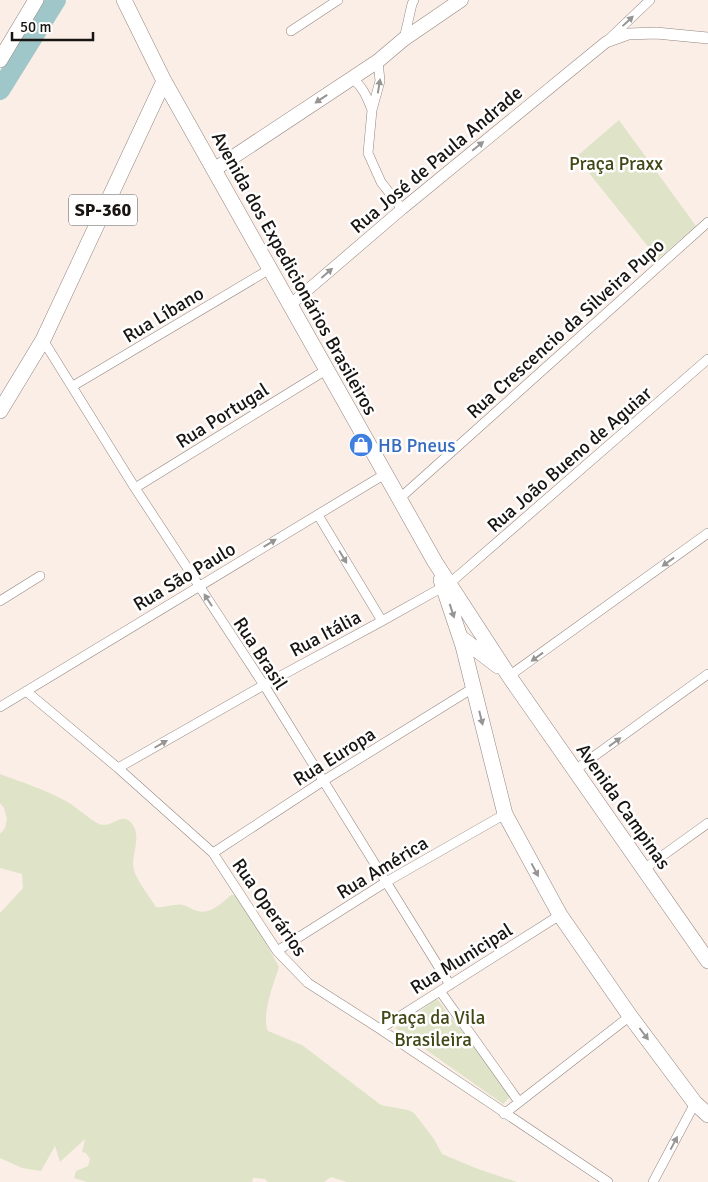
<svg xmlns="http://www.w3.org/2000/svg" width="708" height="1182" font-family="Signika,sans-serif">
<rect width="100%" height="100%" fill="#fbeee7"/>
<path fill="#dfe4c8" d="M619,120L696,226L658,259L576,157Z
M0,774C21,782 44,789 64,800C76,806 87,818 99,824C113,829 122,809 133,825C142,839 130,855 134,870C137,881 150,897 156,907C165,908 176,903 183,905C188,906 192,910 197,911C210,915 222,903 231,895H237L243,901L279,967C274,983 261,1015 268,1031L302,1045L381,1105L408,1110L414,1113L434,1139L442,1154L478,1169L517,1182H347L331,1177L324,1182H268L265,1179L253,1178L252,1182H87L74,1178L76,1171L88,1166L90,1159L86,1153L82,1152L85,1139L60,1162L55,1146L41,1171L22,1168L0,1158V913L23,888L22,874L0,868V834L5,828L7,819L4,808L0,803Z
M437,999L512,1095L503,1104L395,1028Z"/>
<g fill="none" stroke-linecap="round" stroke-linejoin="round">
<path stroke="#9fc6c8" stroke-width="20" d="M0,90L56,0"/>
<g stroke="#91857f" stroke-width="10">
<path id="minor" d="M291,31L338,0
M404,39L412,4L414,0
M608,40L650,0
M378,61L380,81L372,110L368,153L381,182L402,209
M352,78C363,87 367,97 372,110
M43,340L135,488L264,685L450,985
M73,386L270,269
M135,488L326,370
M399,499L708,222
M318,515L382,621
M0,601L40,576
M509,676L708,533
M26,691L118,768L213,853L277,951L308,983L380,1029L608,1182
M0,707L385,474
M118,768L264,685L382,621L450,583L708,359
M575,770L708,674
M213,853L323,781L473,688
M644,869L708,823
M277,951L386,882L505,814
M440,991L519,1102
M380,1029L560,915
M504,1114L630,1016
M653,1182L695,1103"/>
</g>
<g stroke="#91857f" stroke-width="12">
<path id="tertiary" d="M290,305L402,209L606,42L628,34L656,33L708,38"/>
</g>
<g stroke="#91857f" stroke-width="15">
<path id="secondary" d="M215,169L378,61L404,39L461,0"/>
</g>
<g stroke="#91857f" stroke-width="16">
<path id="primary" d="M124,0L164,81L435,562L509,676L708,961
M0,60L36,0
M0,411L43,340L164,81
M441,580L463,646L505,814L560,915L630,1016L695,1103L708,1115
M460,637L498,666"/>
</g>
<use href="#minor" stroke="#fff" stroke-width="9"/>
<use href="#tertiary" stroke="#fff" stroke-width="11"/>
<use href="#secondary" stroke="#fff" stroke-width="14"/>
<use href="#primary" stroke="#fff" stroke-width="15"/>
</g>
<defs><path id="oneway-solid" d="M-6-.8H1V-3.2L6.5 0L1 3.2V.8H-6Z" transform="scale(1.25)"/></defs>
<g fill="#979594">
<use href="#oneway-solid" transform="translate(628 21) rotate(-43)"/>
<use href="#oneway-solid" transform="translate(379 86) rotate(-81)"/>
<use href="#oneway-solid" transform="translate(321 99) rotate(146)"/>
<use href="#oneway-solid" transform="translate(478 146) rotate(-39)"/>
<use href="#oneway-solid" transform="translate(327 273) rotate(-41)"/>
<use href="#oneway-solid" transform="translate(270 543) rotate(-31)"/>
<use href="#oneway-solid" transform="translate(343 557) rotate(59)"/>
<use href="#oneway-solid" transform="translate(668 562) rotate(144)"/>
<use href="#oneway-solid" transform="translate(208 600) rotate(-123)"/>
<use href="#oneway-solid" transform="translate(452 611) rotate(72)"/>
<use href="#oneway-solid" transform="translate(537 657) rotate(144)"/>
<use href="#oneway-solid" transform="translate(481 718) rotate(76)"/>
<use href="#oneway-solid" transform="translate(615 742) rotate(-36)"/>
<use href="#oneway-solid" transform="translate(161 744) rotate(-30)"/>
<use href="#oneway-solid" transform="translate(535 870) rotate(62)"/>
<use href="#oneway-solid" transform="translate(644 1034) rotate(53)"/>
<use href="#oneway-solid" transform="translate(674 1143) rotate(-62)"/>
</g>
<defs>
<g id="shop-disc" transform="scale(1.25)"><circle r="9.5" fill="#3f7fe0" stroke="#fefefe"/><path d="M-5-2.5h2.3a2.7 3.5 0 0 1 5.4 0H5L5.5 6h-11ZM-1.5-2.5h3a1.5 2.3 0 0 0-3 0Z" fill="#fff"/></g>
</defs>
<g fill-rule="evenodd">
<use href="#shop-disc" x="361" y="445"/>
</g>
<g text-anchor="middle" stroke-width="5" stroke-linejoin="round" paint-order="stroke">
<rect fill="#fefefe" stroke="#5d5a59" stroke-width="1" x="69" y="194.5" width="68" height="31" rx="4"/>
<g font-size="18" font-weight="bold" fill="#181412">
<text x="103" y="216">SP-360</text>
</g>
<g font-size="19" fill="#181412" stroke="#fefefe">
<text transform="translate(436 159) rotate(-40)" y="7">Rua José de Paula Andrade</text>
<text transform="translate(295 273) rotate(61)" y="7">Avenida dos Expedicionários Brasileiros</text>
<text transform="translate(163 314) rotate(-31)" y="7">Rua Líbano</text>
<text transform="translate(565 328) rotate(-42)" y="7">Rua Crescencio da Silveira Pupo</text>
<text transform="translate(222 415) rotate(-32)" y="7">Rua Portugal</text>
<text transform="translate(569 459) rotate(-41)" y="7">Rua João Bueno de Aguiar</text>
<text transform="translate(184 576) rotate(-31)" y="7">Rua São Paulo</text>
<text transform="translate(325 633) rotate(-28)" y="7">Rua Itália</text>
<text transform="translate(261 653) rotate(57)" y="7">Rua Brasil</text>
<text transform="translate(334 756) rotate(-32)" y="7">Rua Europa</text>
<text transform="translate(624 806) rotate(55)" y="7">Avenida Campinas</text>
<text transform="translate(382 867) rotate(-31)" y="7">Rua América</text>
<text transform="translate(270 907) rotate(55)" y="7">Rua Operários</text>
<text transform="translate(461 958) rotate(-32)" y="7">Rua Municipal</text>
</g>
<g font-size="19" fill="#414715" stroke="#fefefe">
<text x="616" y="170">Praça Praxx</text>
<text x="433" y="1024">Praça da Vila<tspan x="433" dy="22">Brasileira</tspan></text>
</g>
<g font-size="19" fill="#366cbe" stroke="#fefefe" text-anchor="start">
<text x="378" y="452">HB Pneus</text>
</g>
</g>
<path d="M12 32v8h81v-8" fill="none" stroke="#181412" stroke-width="2.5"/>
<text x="20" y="32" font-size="15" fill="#181412" stroke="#fefefe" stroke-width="4" paint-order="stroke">50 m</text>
</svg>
